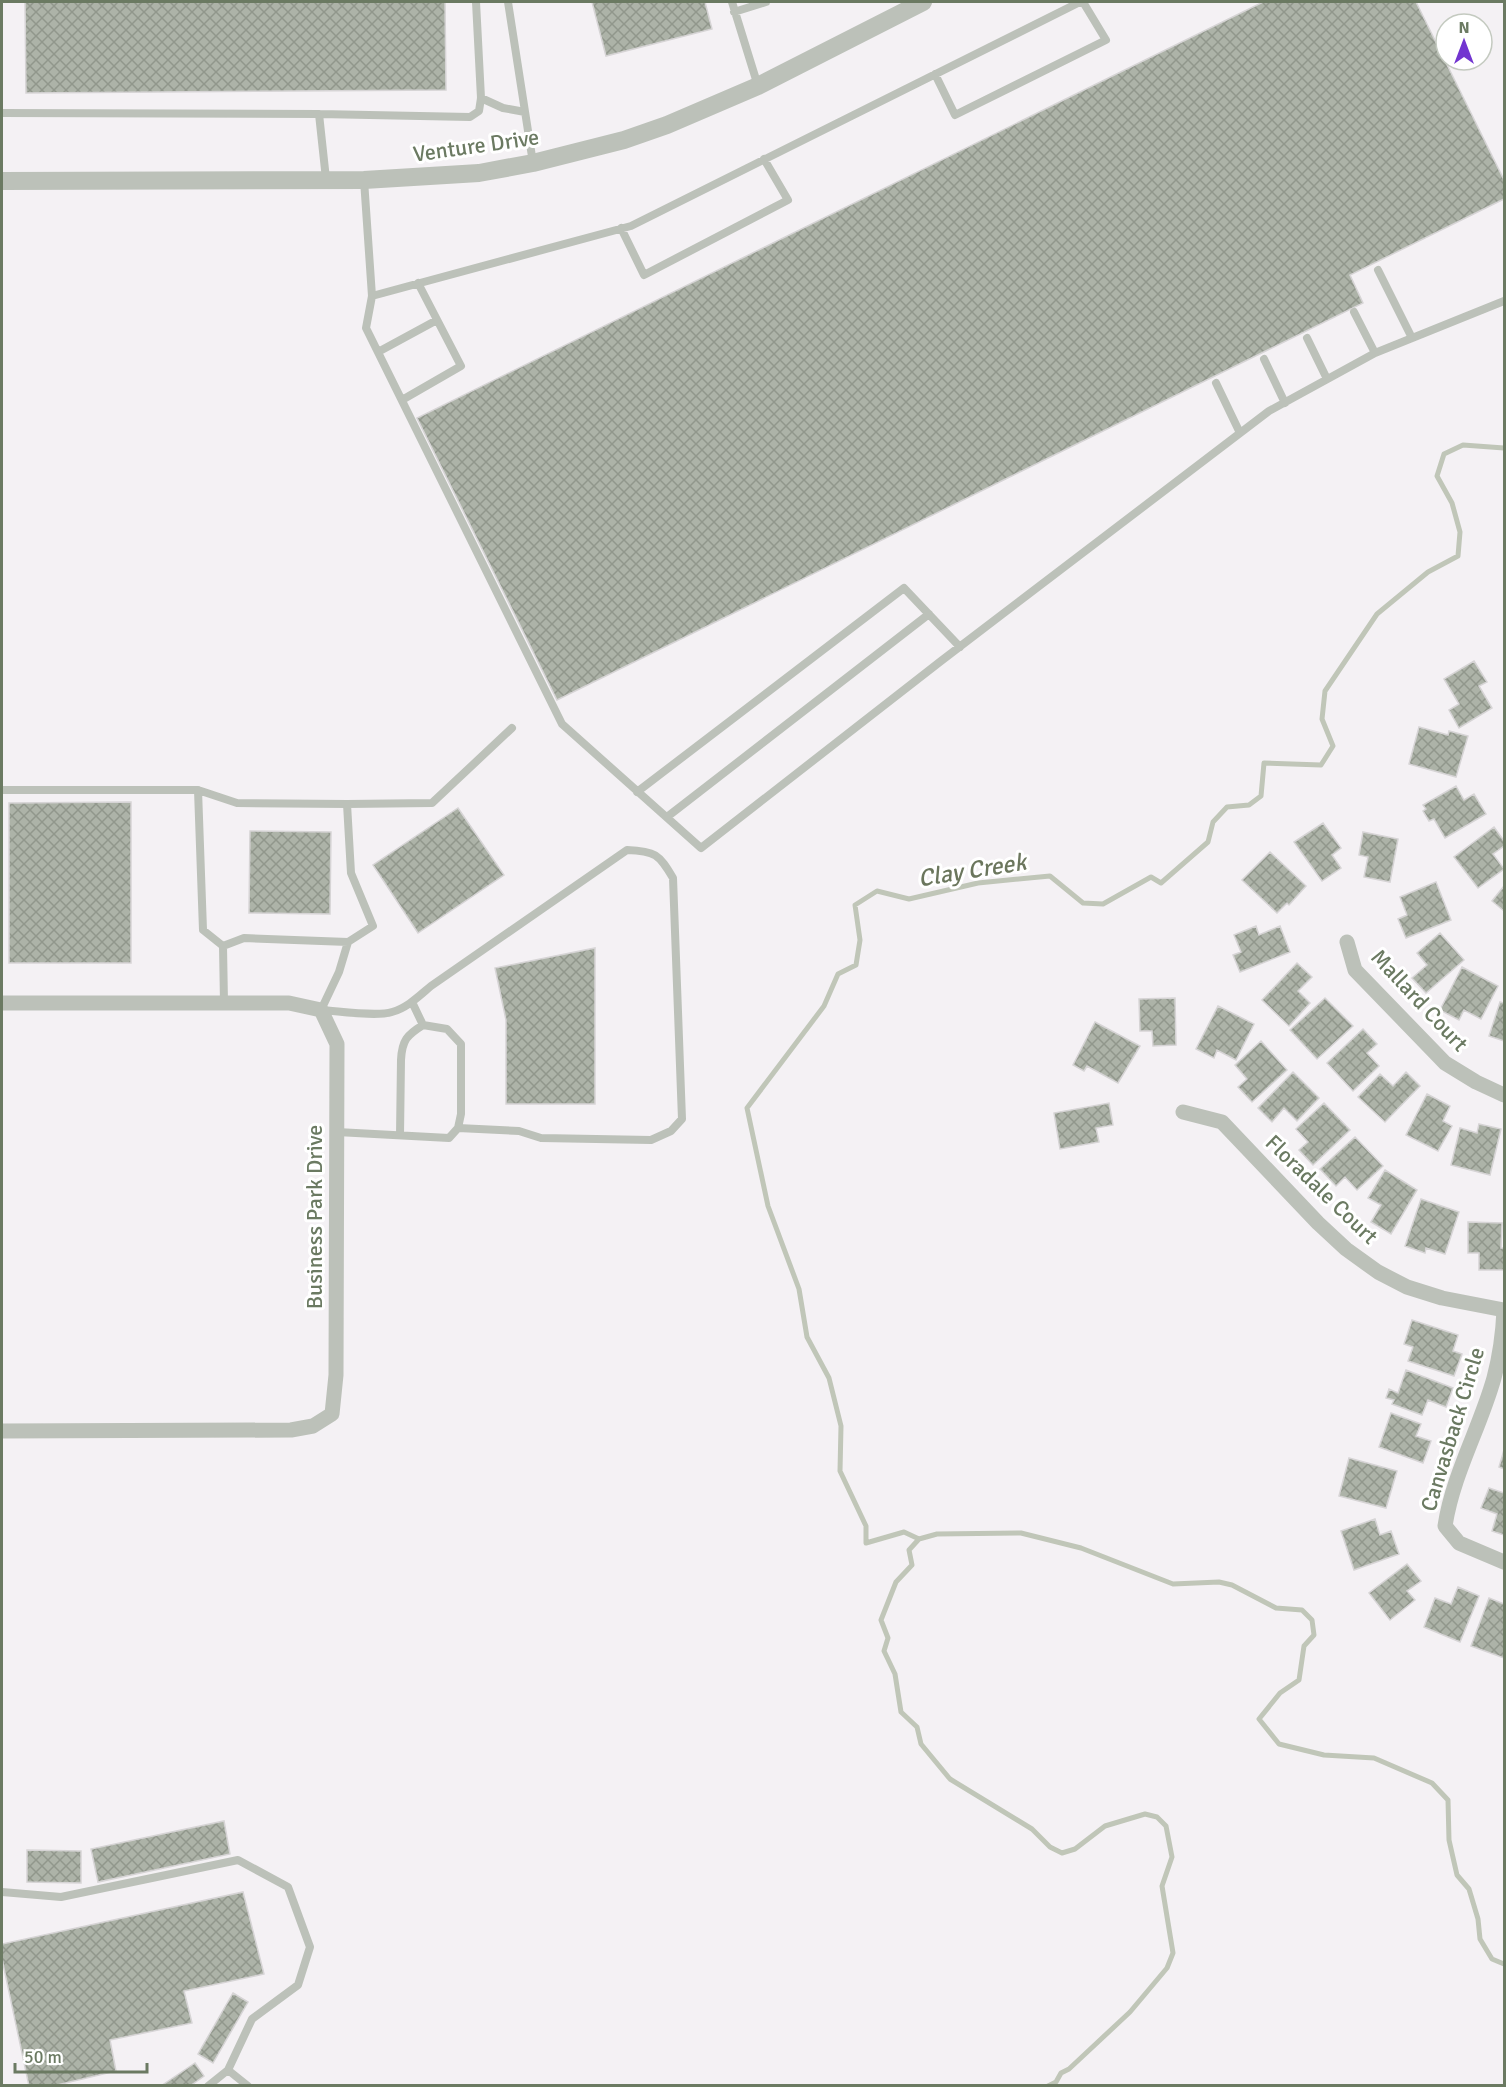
<svg xmlns="http://www.w3.org/2000/svg" width="1506" height="2087" font-family="Signika,sans-serif">
<defs>
<pattern id="building-cross-hatch" width="8" height="8" patternUnits="userSpaceOnUse" patternTransform="scale(1.5)"><rect width="8" height="8" fill="#adb3a8"/><path d="M0 0l8 8M0 8l8-8" fill="none" stroke="#91978c"/></pattern>
</defs>
<rect width="100%" height="100%" fill="#f4f1f4"/>
<g fill="none" stroke-linecap="round" stroke-linejoin="round">
<path stroke="#c0c6b8" stroke-width="5" d="M919,1539L904,1532L866,1543V1526L840,1471L841,1426L829,1378L807,1337L799,1289L768,1206L747,1108L824,1006L838,974L856,965L860,940L855,905L877,891L909,899L978,883L1050,876L1083,903L1103,904L1151,877L1161,883L1208,842L1213,822L1227,807L1249,805L1261,796L1264,763L1321,765L1333,746L1322,719L1325,691L1377,614L1428,572L1458,556L1460,532L1452,503L1437,476L1444,454L1463,445L1504,448
M1048,2086L1056,2082L1061,2073L1069,2069L1130,2012L1167,1968L1173,1953L1162,1886L1172,1857L1166,1826L1157,1817L1145,1814L1105,1826L1075,1849L1062,1853L1050,1847L1032,1829L950,1779L921,1744L917,1727L901,1712L895,1674L884,1651L888,1638L881,1620L896,1582L912,1565L909,1550L919,1539L937,1534L1021,1533L1081,1548L1173,1584L1219,1582L1232,1585L1276,1608L1302,1610L1312,1620L1314,1635L1304,1646L1299,1680L1280,1693L1259,1719L1279,1744L1324,1755L1374,1758L1432,1783L1448,1800L1449,1840L1457,1875L1469,1889L1478,1919L1480,1939L1492,1959L1504,1964"/>
</g>
<path fill="url(#building-cross-hatch)" stroke="#d6d4d5" stroke-width="1.5" d="M25,2H445L446,90L26,93Z
M592,2H705L712,29L606,56Z
M1263,2H1416L1504,180V199L1350,275L1363,303L557,700L417,418Z
M1474,661L1487,682L1479,686L1492,708L1459,728L1449,710L1459,704L1444,679Z
M1419,727L1448,735L1449,731L1468,736L1456,777L1409,764Z
M1456,786L1464,800L1474,794L1486,814L1445,838L1434,819L1429,821L1423,811L1426,809L1423,805Z
M131,802V963H9V803Z
M458,808L504,875L418,933L373,865Z
M1323,823L1341,848L1332,855L1341,868L1322,881L1294,842Z
M1494,827L1504,841V846L1493,854L1504,869L1478,888L1454,857Z
M250,831L331,832L330,914L249,913Z
M1363,832L1398,839L1390,882L1364,877L1368,857L1359,855Z
M1270,852L1306,886L1289,905L1287,903L1277,913L1242,880Z
M1436,882L1451,920L1406,938L1398,919L1407,915L1400,897Z
M1504,886V911L1492,901Z
M1256,926L1259,935L1280,926L1290,952L1240,972L1233,955L1241,952L1234,935Z
M1440,933L1464,960L1426,993L1412,978L1427,965L1417,953Z
M595,948V1104H506V1020L495,968Z
M1297,963L1312,977L1298,991L1310,1003L1289,1026L1262,1000Z
M1462,967L1498,986L1481,1019L1464,1010L1459,1020L1440,1010Z
M1175,998L1176,1045L1153,1046L1152,1031H1140L1139,999Z
M1325,998L1353,1026L1317,1059L1290,1030Z
M1500,1002L1504,1003V1041L1489,1036Z
M1218,1006L1254,1024L1236,1060L1217,1050L1214,1058L1196,1049Z
M1095,1022L1140,1046L1118,1083L1087,1066L1084,1071L1073,1065Z
M1363,1029L1377,1044L1367,1053L1379,1066L1353,1091L1327,1063Z
M1261,1041L1287,1070L1252,1102L1238,1087L1247,1079L1235,1065Z
M1293,1072L1319,1098L1297,1121L1284,1108L1272,1122L1258,1108Z
M1406,1072L1420,1086L1385,1122L1358,1097L1380,1074L1393,1086Z
M1427,1094L1450,1106L1443,1121L1452,1126L1438,1151L1406,1135Z
M1109,1103L1113,1125L1096,1128L1099,1142L1060,1149L1054,1113Z
M1324,1103L1350,1130L1313,1165L1299,1150L1308,1142L1296,1129Z
M1479,1124L1501,1129L1490,1175L1451,1165L1460,1128L1477,1133Z
M1355,1137L1383,1166L1357,1190L1345,1177L1336,1186L1320,1169Z
M1385,1170L1417,1190L1391,1234L1371,1222L1381,1205L1368,1198Z
M1421,1199L1459,1212L1445,1254L1426,1248L1425,1253L1405,1246Z
M1468,1222L1502,1223L1501,1248H1504V1270H1479V1253H1468Z
M1412,1320L1458,1335L1453,1351L1462,1354L1454,1376L1408,1361L1413,1347L1404,1344Z
M1406,1370L1453,1388L1446,1407L1428,1400L1422,1415L1392,1404L1394,1400L1386,1398L1389,1389L1398,1393Z
M1391,1413L1421,1424L1416,1436L1431,1441L1423,1463L1379,1447Z
M1504,1450V1469L1499,1467Z
M1349,1458L1397,1471L1386,1508L1339,1496Z
M1489,1488L1504,1493V1535L1492,1531L1497,1514L1481,1508Z
M1375,1519L1380,1535L1391,1531L1399,1554L1354,1570L1341,1531Z
M1407,1564L1421,1581L1407,1591L1415,1600L1390,1620L1369,1593Z
M1458,1587L1479,1596L1460,1642L1424,1627L1435,1598L1451,1604Z
M1489,1598L1504,1604V1658L1471,1646Z
M224,1821L230,1854L98,1882L91,1849Z
M27,1850L81,1851V1883L27,1882Z
M243,1892L264,1974L184,1991L192,2023L110,2040L116,2071L53,2086H29L2,1959V1944Z
M233,1993L248,2002L213,2063L198,2054Z
M195,2063L204,2076L190,2086H161Z"/>
<g fill="none" stroke-linecap="round" stroke-linejoin="round">
<path stroke="#bcc1b9" stroke-width="8" d="M508,2L533,163
M732,2L758,86
M734,12L766,2
M935,74L955,115L1106,40L1083,2
M481,98L503,108L525,112
M2,113L319,114L470,117L479,111L481,98L476,2
M319,114L326,179
M364,180L372,296L366,328L562,724L701,848L941,661L1269,411L1375,353L1504,301
M621,228L644,275L788,200L764,159
M1378,270L1412,338
M372,296L631,226L1080,2
M1354,312L1375,353
M1307,338L1327,379
M378,352L437,320
M1264,359L1285,403
M1216,383L1240,433
M402,400L461,366L418,283
M2,790H198L237,803L347,804L351,873L373,926L348,942
M198,790L203,930L223,946L224,1003
M637,792L904,588L960,647
M347,804L432,803L512,728
M667,817L929,614
M223,946L244,938L348,942L339,972L321,1010C339,1011 376,1017 392,1012C407,1008 419,996 431,986L627,850C655,851 659,854 673,878L682,1119L671,1131L651,1140L541,1138L519,1131L458,1128
M412,1002L423,1025
M337,1132L449,1138L458,1128L461,1114V1044L447,1029L423,1025C407,1035 402,1040 401,1060L400,1135
M2,1892L61,1897L238,1860L288,1887L310,1947L298,1985L252,2019L228,2070L208,2086
M228,2070L248,2086"/>
<path stroke="#bcc1b9" stroke-width="15" d="M1347,942L1355,970L1445,1063L1476,1082L1504,1095
M2,1003H289L321,1010L337,1044L336,1375L332,1414L313,1426L291,1430L2,1431
M1183,1112L1222,1122L1318,1223L1346,1249L1378,1272L1407,1287L1442,1298L1504,1310
M1504,1310C1503,1333 1500,1355 1494,1378C1480,1428 1453,1474 1445,1526L1459,1543L1504,1562"/>
<path stroke="#bcc1b9" stroke-width="18" d="M2,181L364,180L479,173L533,163L624,140L667,125L758,86L923,2"/>
</g>
<g text-anchor="middle" stroke-width="6" stroke-linejoin="round" paint-order="stroke">
<g font-size="22" fill="#6b7a62" stroke="#fff">
<text transform="translate(476 145) rotate(-8)" y="8">Venture Drive</text>
<text transform="translate(1420 1000) rotate(47)" y="8">Mallard Court</text>
<text transform="translate(1322 1189) rotate(44)" y="8">Floradale Court</text>
<text transform="translate(314 1217) rotate(-90)" y="8">Business Park Drive</text>
<text transform="translate(1452 1429) rotate(-73)" y="8">Canvasback Circle</text>
</g>
<g font-size="24" font-style="italic" fill="#6b765d" stroke="#fff">
<text transform="translate(972 870) rotate(-9)" y="8">Clay Creek</text>
</g>
</g>
<rect width="1506" height="2087" fill="none" stroke="#6b7a62" stroke-width="6"/>
<g transform="translate(1464 42)"><circle r="28" fill="#ffffff" stroke="#c4cac0" stroke-width="1.5"/>
<path d="M0-4.5L10 22L0 15L-10 22Z" fill="#7235d0"/>
<text y="-9" font-size="16" font-weight="bold" text-anchor="middle" fill="#6b7a62">N</text>
</g>
<path d="M15 2063v9h132v-9" fill="none" stroke="#6b7a62" stroke-width="3"/>
<text x="24" y="2063" font-size="18" fill="#6b7a62" stroke="#ffffff" stroke-width="4.5" paint-order="stroke">50 m</text>
</svg>
